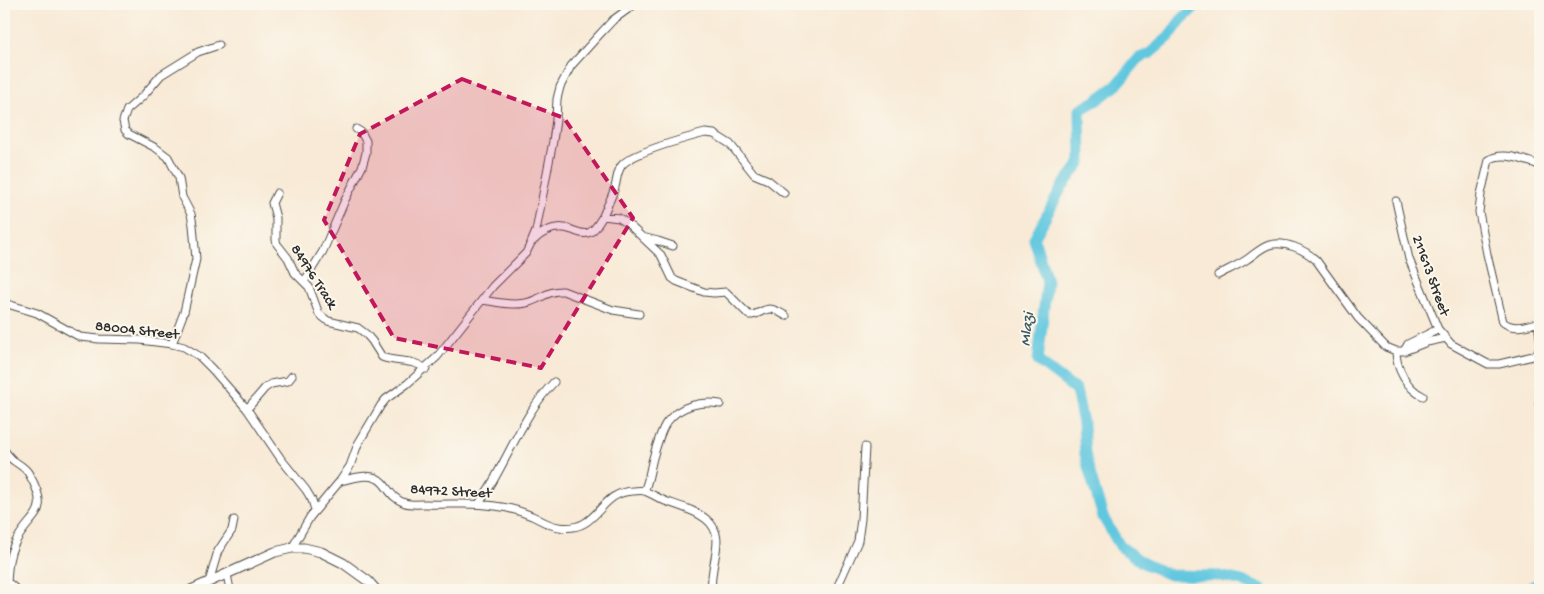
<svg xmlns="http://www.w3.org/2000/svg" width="1544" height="594" font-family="'Gochi Hand',sans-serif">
<rect width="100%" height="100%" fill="#fbf7ec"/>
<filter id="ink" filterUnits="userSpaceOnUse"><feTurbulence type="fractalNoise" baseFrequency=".02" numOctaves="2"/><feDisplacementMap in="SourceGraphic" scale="10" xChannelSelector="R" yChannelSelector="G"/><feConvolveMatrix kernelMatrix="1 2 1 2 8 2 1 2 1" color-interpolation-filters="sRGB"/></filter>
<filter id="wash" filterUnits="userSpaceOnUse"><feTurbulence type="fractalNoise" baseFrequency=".0096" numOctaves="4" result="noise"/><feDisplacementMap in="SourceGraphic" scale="20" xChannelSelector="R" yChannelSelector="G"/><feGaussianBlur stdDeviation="1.12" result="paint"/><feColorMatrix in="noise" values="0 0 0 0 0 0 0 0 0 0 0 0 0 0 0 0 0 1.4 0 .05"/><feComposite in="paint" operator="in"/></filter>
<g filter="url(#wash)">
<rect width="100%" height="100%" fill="#f8ead6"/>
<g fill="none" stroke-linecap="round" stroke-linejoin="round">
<path stroke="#61c7df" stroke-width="11" d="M1196,4L1195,7L1181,20L1169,37L1149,54L1139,58L1117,85L1097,100L1080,110L1081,162L1062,187L1034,239L1047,281L1038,361L1076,390L1083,423L1085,454L1089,470L1103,517L1120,546L1143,563L1170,575L1220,576L1242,581L1263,590
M1527,590L1540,582"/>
</g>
</g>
<g filter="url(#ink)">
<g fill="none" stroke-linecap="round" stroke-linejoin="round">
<g stroke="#4a4845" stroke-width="9">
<path id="minor" d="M1540,165C1525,161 1503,150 1489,160L1481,194L1479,212L1487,254L1503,322C1514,331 1528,325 1540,322
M277,193L272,203L276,218V240L277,244L288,258L295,273L309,287L319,314L328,321L358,328L366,334L372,341L382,357C396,363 412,358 426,369
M1396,201L1409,259L1438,329L1451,344L1488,364H1499L1533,356L1538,352L1540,346
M603,216C607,206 612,197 615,187C617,180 617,171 622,165C633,152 686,138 705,133L714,134L730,144L754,174L768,180L784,193
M642,237L661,255L672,278L676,281L704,292L714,293L726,292L749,315C757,316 762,309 770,309C775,309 781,313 786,316
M533,241C544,230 557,224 572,230C578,232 582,235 588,233C595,231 599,222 603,216L619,218L627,223L642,237L658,241L673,246
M1218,275C1227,270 1237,266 1246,260C1254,255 1260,248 1269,245C1285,240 1305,250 1316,260L1358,318L1386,347L1396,351H1404L1427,342L1446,338
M304,282L323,251L345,200L362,167L366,153V141L361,132L356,129
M482,300C496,302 512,306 526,303C540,300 548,290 563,291L613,310L639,314
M4,303L37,313L80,337L99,339L140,340L172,344L184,347L199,356L212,369L247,409L281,459L306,490L312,500L315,510
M1538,322L1540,338
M172,344L184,312L196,259L193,225L191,214L182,197L179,178L168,157L156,148L129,134L125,130L123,121L127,110L143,96L161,75L198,52L219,45
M1396,351C1396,368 1407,389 1423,396
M1404,351L1408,344L1438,329
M1539,403H1540
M247,409L265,388L271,384L288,381L292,376
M4,450C7,454 10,458 14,461C20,465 26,468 29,474C53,516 30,512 14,545C8,557 8,570 7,583
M340,481C353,478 373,471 383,483C390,491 393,499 405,503C411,505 420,504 427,504C450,505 473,502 495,506C507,507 520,511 532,516C541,520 549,526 559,527C600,533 597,492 633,491C636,491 641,490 644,491C651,493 658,498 665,501C679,506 695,510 706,519C729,537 708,565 712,590
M644,491C649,481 650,469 653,458C656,448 661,429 667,422C680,405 701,401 720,404
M479,504C485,494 492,484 497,474C515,442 528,409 554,382
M292,548L310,517L340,481L350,466L358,444L381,405L386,399L407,384L437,357L493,286L526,253L531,243L536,231L553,141L556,120L557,99L560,87L571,66L599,35L613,20L635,4
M227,574L230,590
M6,581L17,590
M209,582L218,551L232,530L234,520
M836,590L858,541L861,519L865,447"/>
</g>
<g stroke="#4a4845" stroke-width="11">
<path id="tertiary" d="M191,590L275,552L292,548H304L321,552L343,563L368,581L376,590"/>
</g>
<use href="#minor" stroke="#fff" stroke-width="7"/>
<use href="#tertiary" stroke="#fff" stroke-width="9"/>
</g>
</g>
<path fill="#c2185b" fill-opacity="0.2" stroke="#c2185b" stroke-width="4" stroke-dasharray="10 6" stroke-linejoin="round" d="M462,79L564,118L633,218L541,368L394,338L324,220L360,134Z"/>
<g text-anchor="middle" stroke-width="4" stroke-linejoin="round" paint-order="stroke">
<g font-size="15" fill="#2b2b2b" stroke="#fbf7ec">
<text transform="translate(1432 275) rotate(70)" y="5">211613 Street</text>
<text transform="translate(315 276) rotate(57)" y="5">84976 Track</text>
<text transform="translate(137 329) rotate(6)" y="5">88004 Street</text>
<text transform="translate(451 490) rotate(3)" y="5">84972 Street</text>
</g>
<g font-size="16" font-style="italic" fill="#3b5a61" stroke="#fbf7ec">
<text transform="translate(1025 329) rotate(-84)" y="6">Mlazi</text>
</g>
</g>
<rect width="1544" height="594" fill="none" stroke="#fbf7ec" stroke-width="20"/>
</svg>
